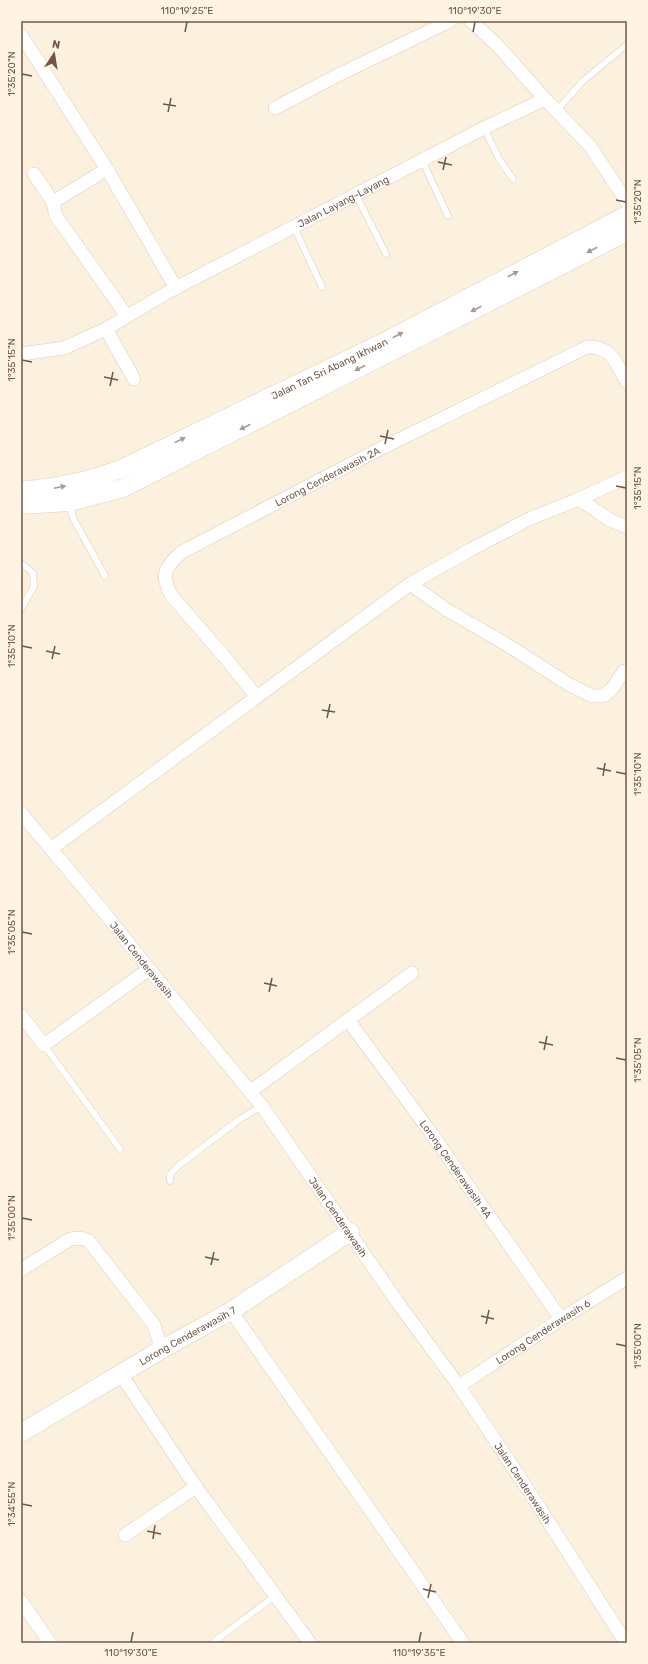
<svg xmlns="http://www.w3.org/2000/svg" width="648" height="1664" font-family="Rubik,sans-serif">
<rect width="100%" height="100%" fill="#fcf0df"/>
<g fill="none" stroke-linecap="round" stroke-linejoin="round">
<g stroke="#dfccbb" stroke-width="7">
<path id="lane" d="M557,110L583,81L624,47
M484,128L499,159L513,179
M422,160L448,216
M356,195L386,254
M294,227L322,287
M70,504L73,518L105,576
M21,563L33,573L34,586L21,609
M44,1045L120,1149
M170,1181V1175L178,1166L240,1119L262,1106
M212,1643L275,1596"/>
</g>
<g stroke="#dfccbb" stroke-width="14">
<g id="street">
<path d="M471,21L497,45L545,99"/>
<path d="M21,35L107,169L176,288"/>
<path d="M275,108L338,75L450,21"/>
<path d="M34,174L53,202L56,216L127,316"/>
<path d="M53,202L107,169"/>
<path d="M106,329L134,379"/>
<path id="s1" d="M21,354L64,348L106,329L168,292L484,128L545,99L590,146L627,202"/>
<path d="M579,499L610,520L627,527"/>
<path d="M410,584L447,610L509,646L568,684L592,696H603L612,689L624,671"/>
<path id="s2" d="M256,696L228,661L171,595C160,574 165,567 182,552L374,452L587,347C613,346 615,363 627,382"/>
<path id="s3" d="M21,813L103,911L149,969L262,1106L398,1303L459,1386L534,1499L626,1643"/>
<path d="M52,848L410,584L470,550L529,519L579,499L627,477"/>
<path d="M21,1015L44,1045L149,969"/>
<path id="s4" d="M348,1020L429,1130L561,1319"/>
<path d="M251,1091L412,973"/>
<path d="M21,1270L70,1239L81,1238L89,1241L154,1325L159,1341V1351"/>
<path d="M231,1311L463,1643"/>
<path d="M120,1373L196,1487L310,1643"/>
<path id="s5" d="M459,1386L561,1319L627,1278"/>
<path d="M125,1535L196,1487"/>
<path d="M21,1601L50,1643"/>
</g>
</g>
<g stroke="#e4cdb9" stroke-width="19">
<g id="secondary">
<path id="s6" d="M21,491C58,487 86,482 121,469L382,343L627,215"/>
<path d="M21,505L70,502L123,488L627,232"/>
<path id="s7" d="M21,1433L159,1351L231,1311L350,1232"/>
</g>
</g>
<use href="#lane" stroke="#fff" stroke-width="6"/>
<use href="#street" stroke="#fff" stroke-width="13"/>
<use href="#secondary" stroke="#fff" stroke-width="18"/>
</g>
<defs><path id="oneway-solid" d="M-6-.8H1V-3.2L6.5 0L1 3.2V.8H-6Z"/></defs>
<g fill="#aa9a91">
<use href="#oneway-solid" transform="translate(592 250) rotate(153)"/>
<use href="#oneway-solid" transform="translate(513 274) rotate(-28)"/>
<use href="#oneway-solid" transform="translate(476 309) rotate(153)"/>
<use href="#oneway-solid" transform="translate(398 335) rotate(-28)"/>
<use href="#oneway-solid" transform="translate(360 368) rotate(153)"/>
<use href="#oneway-solid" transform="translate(245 427) rotate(153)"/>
<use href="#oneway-solid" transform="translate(180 440) rotate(-26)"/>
<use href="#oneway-solid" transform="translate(60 487) rotate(-12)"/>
</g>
<path fill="none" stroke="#715647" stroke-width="1.5" d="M185,32L187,22M473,32L475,22M22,74L32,76M163,104L176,106M168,112L171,98M438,162L452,165M443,170L446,157M616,200L626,202M22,360L32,362M104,377L118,380M110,386L113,372M380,436L394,439M385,444L388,430M616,486L626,488M22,646L32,648M46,651L60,654M52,659L55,646M322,710L335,712M327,718L330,704M597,768L611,771M616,772L626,774M603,776L605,763M22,932L32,934M264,983L277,986M269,992L272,978M539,1042L553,1045M544,1050L547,1036M616,1058L626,1060M22,1218L32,1220M205,1257L219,1260M211,1265L214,1252M481,1316L494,1319M486,1324L489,1310M616,1344L626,1346M22,1504L32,1506M147,1531L161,1534M153,1539L155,1525M423,1589L436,1592M428,1598L431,1584M131,1642L133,1632M419,1642L421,1632"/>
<g text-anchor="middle" stroke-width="4" stroke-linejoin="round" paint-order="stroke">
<g font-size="10" fill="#715647" stroke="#fff4e4">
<text dy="4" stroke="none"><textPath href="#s1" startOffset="359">Jalan Layang-Layang</textPath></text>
<text dy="4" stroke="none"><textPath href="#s6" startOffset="334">Jalan Tan Sri Abang Ikhwan</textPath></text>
<text dy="4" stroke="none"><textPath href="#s2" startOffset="346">Lorong Cenderawasih 2A</textPath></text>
<text dy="4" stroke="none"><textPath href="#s3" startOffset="190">Jalan Cenderawasih</textPath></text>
<text dy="4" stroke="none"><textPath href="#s4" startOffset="184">Lorong Cenderawasih 4A</textPath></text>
<text dy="4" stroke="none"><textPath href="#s3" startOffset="514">Jalan Cenderawasih</textPath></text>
<text dy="4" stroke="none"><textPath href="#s5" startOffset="100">Lorong Cenderawasih 6</textPath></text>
<text dy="4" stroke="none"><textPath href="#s7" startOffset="193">Lorong Cenderawasih 7</textPath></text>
<text dy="4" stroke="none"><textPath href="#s3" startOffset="838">Jalan Cenderawasih</textPath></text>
</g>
</g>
<rect width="648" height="1664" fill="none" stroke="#fff4e4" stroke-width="44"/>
<g transform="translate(54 54) rotate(12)" stroke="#fff4e4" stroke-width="3" paint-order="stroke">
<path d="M0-3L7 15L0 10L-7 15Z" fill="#715647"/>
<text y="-6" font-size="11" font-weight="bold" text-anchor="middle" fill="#715647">N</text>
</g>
<rect x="22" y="22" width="604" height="1620" fill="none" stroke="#715647" stroke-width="1.5"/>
<g font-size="10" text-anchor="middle" fill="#715647">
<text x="187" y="14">110°19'25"E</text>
<text x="475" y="14">110°19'30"E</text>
<text transform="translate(11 74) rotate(-90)" y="4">1°35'20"N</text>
<text transform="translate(637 202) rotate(-90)" y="4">1°35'20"N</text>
<text transform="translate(11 360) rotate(-90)" y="4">1°35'15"N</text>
<text transform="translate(637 488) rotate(-90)" y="4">1°35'15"N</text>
<text transform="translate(11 646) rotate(-90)" y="4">1°35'10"N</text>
<text transform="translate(637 774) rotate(-90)" y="4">1°35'10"N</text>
<text transform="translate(11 932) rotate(-90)" y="4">1°35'05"N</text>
<text transform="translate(637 1060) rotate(-90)" y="4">1°35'05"N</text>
<text transform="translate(11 1218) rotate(-90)" y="4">1°35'00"N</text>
<text transform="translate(637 1346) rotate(-90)" y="4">1°35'00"N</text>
<text transform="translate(11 1504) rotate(-90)" y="4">1°34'55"N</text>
<text x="131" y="1656">110°19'30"E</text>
<text x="419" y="1656">110°19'35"E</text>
</g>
</svg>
